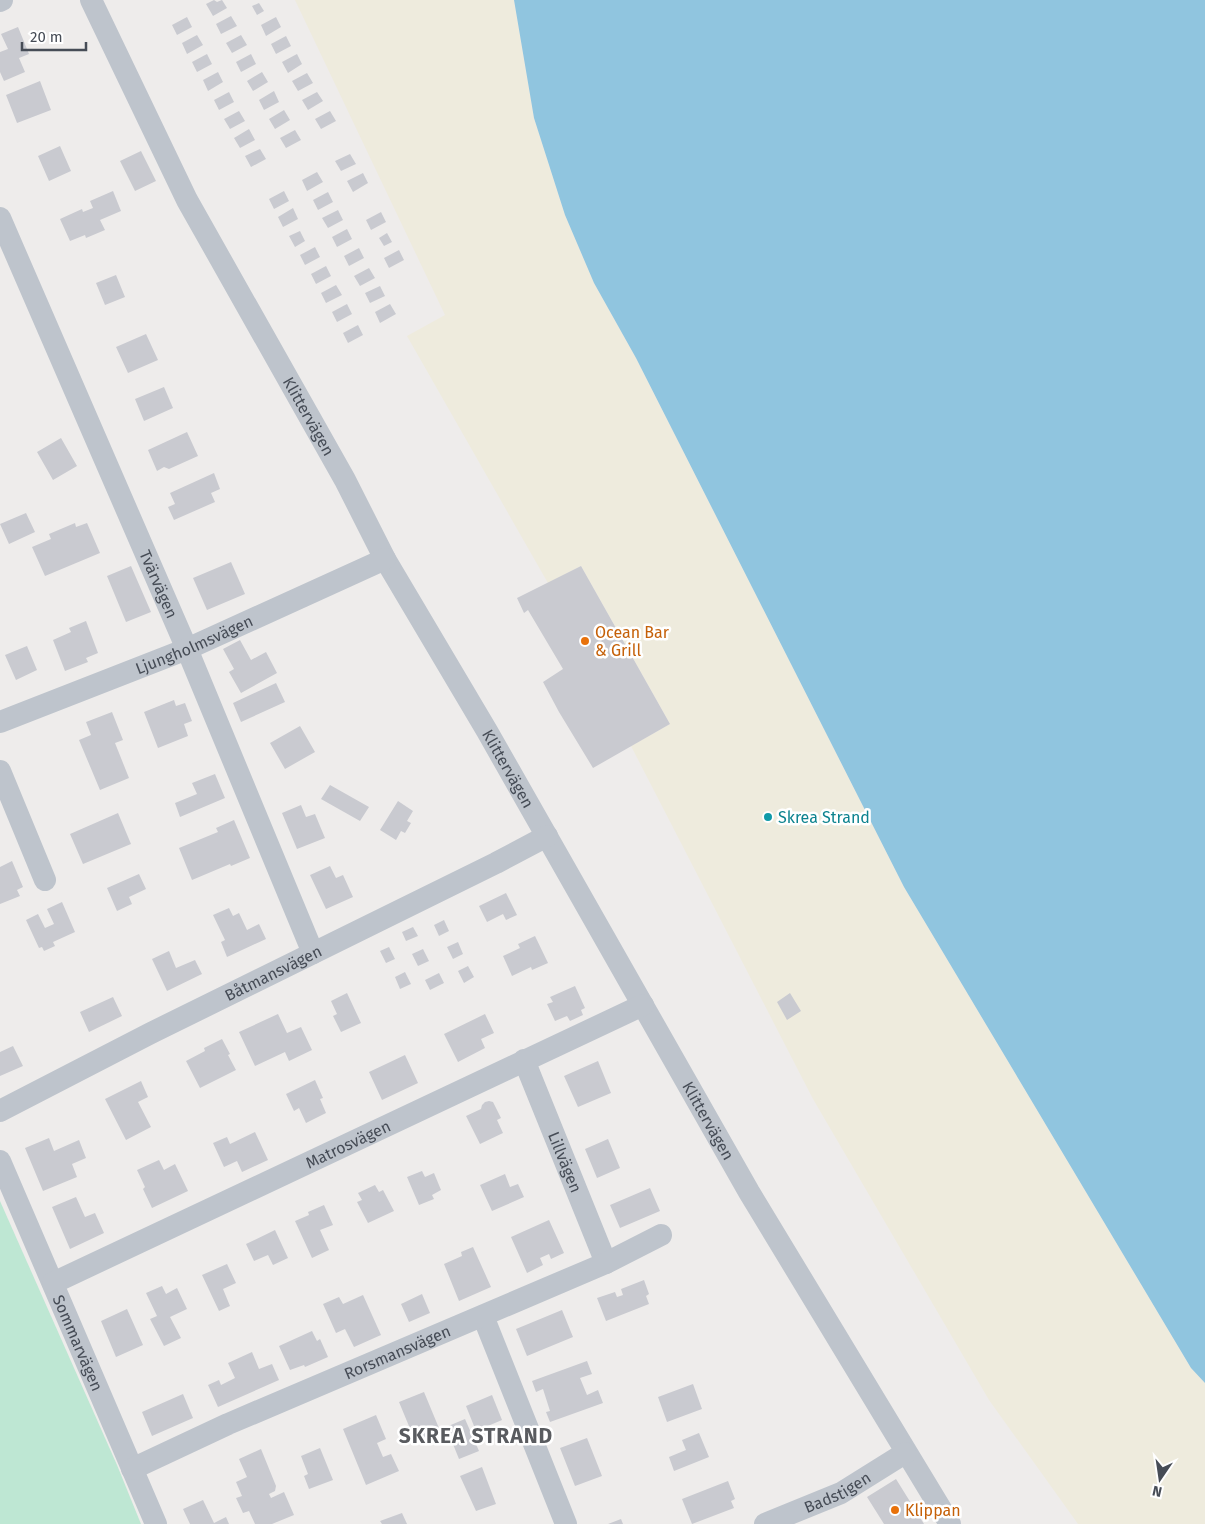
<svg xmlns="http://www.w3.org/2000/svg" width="1205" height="1524" font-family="'Fira Sans',sans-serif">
<rect width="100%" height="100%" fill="#eeeceb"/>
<path fill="#bee7d3" d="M0,1201L117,1465L141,1524H0Z"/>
<path fill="#eeebdd" d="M295,0H514L534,118L565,215L594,283L636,358L904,887L1191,1368L1205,1383V1524H1078L989,1400L813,1099L631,746L670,724L581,566L548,583L407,336L445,315Z"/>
<path fill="#90c5df" d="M514,0H1205V1383L1191,1368L904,887L636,358L594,283L565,215L534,118Z"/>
<path fill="#c9cad0" d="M214,0L217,2L222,0L227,8L213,16L206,4Z
M259,3L264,11L257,15L252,6Z
M231,16L237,26L221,34L216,24Z
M187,17L192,27L177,35L172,25Z
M276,17L281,27L266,36L261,25Z
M18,27L29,54L19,58L25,72L4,81L0,72V52L8,49L1,34Z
M197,35L203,45L187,54L182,43Z
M241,35L247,45L232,53L226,43Z
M286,36L291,46L276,54L271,44Z
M207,54L212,64L197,72L192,62Z
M251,54L256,64L241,72L236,62Z
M297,54L302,64L288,73L282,62Z
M218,72L223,82L208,91L203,80Z
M262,72L268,82L253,91L247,81Z
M307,73L313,83L298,91L292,81Z
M40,81L51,110L17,123L6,95Z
M274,91L279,102L264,110L259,100Z
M229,92L234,102L219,110L214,100Z
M317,92L323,101L308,110L302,100Z
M284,110L290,120L275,129L269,119Z
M239,111L245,121L230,129L224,119Z
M330,111L336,121L321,129L315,119Z
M249,129L255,140L240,148L234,138Z
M295,130L301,140L286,148L280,138Z
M60,146L71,171L49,181L38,156Z
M260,149L266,159L251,167L245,156Z
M141,151L156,181L135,191L120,161Z
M350,154L356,164L341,171L335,161Z
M317,172L323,182L307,191L302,180Z
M363,173L368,183L353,192L347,181Z
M113,191L121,211L100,220L105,230L86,238L85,235L70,241L60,219L82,209L83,212L93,208L90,201Z
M284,191L289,201L274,209L269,199Z
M328,192L333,202L318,210L313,200Z
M293,208L298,219L283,227L278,217Z
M338,210L343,220L328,228L322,218Z
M381,212L386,222L371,230L366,220Z
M347,229L352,239L337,247L332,237Z
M300,231L305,241L295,247L289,236Z
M387,233L392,242L384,246L379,238Z
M315,247L320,257L305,265L300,255Z
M359,248L364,258L349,266L344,256Z
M399,250L404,260L389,268L384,258Z
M326,266L331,276L316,284L311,274Z
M369,268L375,278L360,286L354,276Z
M116,275L125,297L105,305L96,283Z
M336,285L342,295L326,303L321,293Z
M380,286L385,296L370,303L365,293Z
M347,304L352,314L337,322L332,312Z
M390,304L396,314L380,323L375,312Z
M358,325L363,335L348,343L343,333Z
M146,334L158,360L128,373L116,347Z
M164,387L173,408L144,421L135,399Z
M187,432L198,456L169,469L164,467L157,471L148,450Z
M61,438L77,466L53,480L37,452Z
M214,473L220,489L211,493L215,502L174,520L168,507L175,504L170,493Z
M26,513L35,532L9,544L0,524Z
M75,523L76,527L87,523L100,553L45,576L32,547L51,539L49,534Z
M231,562L245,594L207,610L193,578Z
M131,566L151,612L126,622L107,576Z
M581,566L670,724L593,768L559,712L543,682L563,669L528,610L524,613L517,598Z
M86,621L98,653L86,658L88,662L65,671L53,640L71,632L69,628Z
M240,640L251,660L266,652L277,673L241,693L229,672L234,669L223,649Z
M27,646L37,670L16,680L5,655Z
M276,683L285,702L241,722L233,703Z
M174,700L176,706L185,703L192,721L184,724L188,736L158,748L144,712Z
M112,712L123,740L115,743L129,778L100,790L79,740L91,735L86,722Z
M300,726L315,752L285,769L270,743Z
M215,774L225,798L180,817L175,803L197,794L192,783Z
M330,785L369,807L360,821L321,799Z
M398,801L413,811L407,821L411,823L405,833L401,831L396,840L380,830Z
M301,805L306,817L315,814L325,838L297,849L282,813Z
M118,813L131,844L83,864L70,834Z
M234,820L250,858L231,866L230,864L192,880L179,848L218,832L216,828Z
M12,861L23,887L17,890L20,896L0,904V867Z
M330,866L336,878L343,875L353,897L326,909L310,875Z
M139,874L146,889L129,897L132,904L117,911L107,888Z
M506,893L517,915L506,920L503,914L487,922L479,906Z
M62,902L75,932L53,942L55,946L44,951L42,947L39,948L26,920L38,914L45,928L54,924L47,909Z
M229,908L233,916L239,913L247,930L259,924L266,939L227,957L221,942L225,940L213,915Z
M444,920L449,931L439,936L434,925Z
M413,927L418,936L406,941L402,932Z
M535,936L548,963L532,970L531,967L512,976L503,956L520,948L518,944Z
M458,942L463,954L453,959L447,947Z
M389,947L395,959L386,963L380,951Z
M423,949L429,961L418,966L412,954Z
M169,951L176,968L195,960L202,974L167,991L152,959Z
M468,966L474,977L464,983L458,971Z
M405,972L411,984L400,989L395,977Z
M439,973L444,983L430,990L425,980Z
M575,986L585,1008L581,1010L583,1015L570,1021L567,1016L555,1021L547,1004L553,1002L550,997Z
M347,993L361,1023L341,1032L333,1016L337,1014L331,1001Z
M790,993L801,1011L787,1020L777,1002Z
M113,997L122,1016L89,1032L80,1012Z
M278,1014L287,1033L301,1027L312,1050L289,1061L285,1052L255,1066L239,1032Z
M485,1014L494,1033L481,1039L485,1048L458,1062L444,1034Z
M222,1039L230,1054L228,1055L236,1070L200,1088L186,1061L205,1051L204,1048Z
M13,1046L23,1066L0,1076V1052Z
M405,1055L418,1083L382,1100L369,1072Z
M598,1061L611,1093L578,1107L564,1076Z
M315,1080L323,1098L320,1099L326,1113L306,1123L299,1108L294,1111L286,1094Z
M141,1081L148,1097L138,1102L151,1127L126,1140L105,1099Z
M489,1101L493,1102L501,1118L497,1120L503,1133L480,1144L466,1116L481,1109L482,1105L485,1102Z
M255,1132L268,1160L242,1172L237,1161L224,1167L213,1143L227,1137L230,1144Z
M49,1138L54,1151L79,1140L86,1158L72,1164L77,1177L43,1191L25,1148Z
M608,1139L620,1168L597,1178L585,1149Z
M159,1160L164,1170L175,1164L188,1191L152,1208L143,1189L145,1187L137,1170Z
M422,1171L425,1177L434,1173L441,1190L432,1195L434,1199L419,1205L407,1177Z
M505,1174L510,1187L518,1184L524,1197L492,1211L480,1185Z
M375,1185L379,1192L383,1190L394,1211L368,1223L357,1202L362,1200L358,1193Z
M650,1188L660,1211L620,1228L610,1205Z
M76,1197L85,1217L95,1213L104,1233L70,1249L52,1207Z
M324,1205L333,1225L320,1230L329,1250L312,1258L295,1221L309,1215L308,1212Z
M549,1220L564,1253L551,1259L549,1254L540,1258L543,1265L527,1273L511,1237Z
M275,1230L288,1258L273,1265L268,1255L254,1261L246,1244Z
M473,1247L491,1287L459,1301L444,1264L462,1256L461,1252Z
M227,1264L236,1283L223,1289L230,1306L219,1311L202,1275Z
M644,1280L649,1294L646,1296L649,1304L606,1321L597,1298L615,1292L617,1297L623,1295L621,1289Z
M162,1286L166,1294L177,1288L187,1309L170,1317L181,1338L164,1346L150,1319L157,1316L146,1293Z
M422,1294L430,1313L409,1322L401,1304Z
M363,1295L381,1335L354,1347L345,1329L336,1333L323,1304L339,1297L343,1304Z
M127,1309L143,1345L116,1357L101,1321Z
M562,1310L573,1337L527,1356L516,1329Z
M312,1331L317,1341L320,1339L328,1357L305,1367L304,1365L290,1370L279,1346Z
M252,1352L259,1369L272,1364L279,1380L218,1407L208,1385L219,1380L221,1385L235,1378L228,1363Z
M587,1361L592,1374L580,1378L587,1395L598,1390L603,1403L550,1422L546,1412L550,1411L543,1389L536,1392L532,1381Z
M693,1384L702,1409L667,1422L658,1397Z
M424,1392L441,1433L416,1443L399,1402Z
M183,1394L193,1418L152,1436L142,1412Z
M492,1395L502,1420L476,1431L466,1406Z
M376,1415L386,1439L377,1443L383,1457L391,1454L399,1471L366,1485L343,1429Z
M465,1419L479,1451L459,1459L446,1427Z
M699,1433L709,1457L674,1471L669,1457L686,1450L682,1440Z
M587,1438L602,1476L575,1486L560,1448Z
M320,1448L333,1480L309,1489L304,1476L308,1474L301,1456Z
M261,1449L276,1486L275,1491L269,1494L271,1498L284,1492L294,1515L272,1524H255L249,1511L243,1513L236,1498L242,1496L236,1482L247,1477L239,1459Z
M482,1467L496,1504L476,1511L460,1476Z
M896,1479L924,1524H884L867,1497Z
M728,1481L735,1499L731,1501L734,1508L692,1524L682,1499Z
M203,1500L214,1523L226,1517L229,1524H190L183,1509Z
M402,1513L407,1524H382L380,1521Z
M621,1519L623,1524H608Z"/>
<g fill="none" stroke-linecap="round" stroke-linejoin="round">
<g stroke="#bec4cc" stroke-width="22">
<path id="s1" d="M91,0L187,200L345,480L385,559L487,731L749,1192L950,1524"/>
<path d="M0,1L2,0"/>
<path id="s2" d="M0,218L187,649L313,953"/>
<path id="s3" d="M0,722L187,649L385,559"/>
<path d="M0,771L45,880"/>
<path id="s4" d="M524,1060L606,1263"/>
<path id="s5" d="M0,1111L151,1033L496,863L547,836"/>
<path id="s6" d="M0,1161L156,1524"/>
<path id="s7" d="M53,1283L643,1005"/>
<path d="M483,1316L566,1524"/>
<path id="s8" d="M132,1469L228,1424L606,1263L661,1235"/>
<path id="s9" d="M765,1524L841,1493L905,1453"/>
</g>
</g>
<g fill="#e8710a" stroke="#fff" stroke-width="2">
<circle cx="585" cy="641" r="5"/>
<circle cx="895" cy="1510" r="5"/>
</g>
<circle fill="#0f9aa8" stroke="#fff" stroke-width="2" cx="768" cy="817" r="5"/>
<g text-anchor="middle" stroke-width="5" stroke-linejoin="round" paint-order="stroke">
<g font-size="16" fill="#464c56" stroke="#fff">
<text dy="6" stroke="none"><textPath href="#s1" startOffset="470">Klittervägen</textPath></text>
<text dy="6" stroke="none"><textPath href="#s2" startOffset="399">Tvärvägen</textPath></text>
<text dy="6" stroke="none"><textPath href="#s3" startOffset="209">Ljungholmsvägen</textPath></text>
<text dy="6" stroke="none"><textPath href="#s1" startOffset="875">Klittervägen</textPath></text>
<text dy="6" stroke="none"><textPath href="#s5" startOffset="306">Båtmansvägen</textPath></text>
<text dy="6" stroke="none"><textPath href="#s1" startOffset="1280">Klittervägen</textPath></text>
<text dy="6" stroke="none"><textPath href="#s7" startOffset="326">Matrosvägen</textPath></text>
<text dy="6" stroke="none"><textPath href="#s4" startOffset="110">Lillvägen</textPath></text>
<text dy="6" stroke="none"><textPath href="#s6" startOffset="198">Sommarvägen</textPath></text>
<text dy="6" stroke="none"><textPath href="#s8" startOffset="290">Rorsmansvägen</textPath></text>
<text dy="6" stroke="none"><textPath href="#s9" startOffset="79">Badstigen</textPath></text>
</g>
<g font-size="16" fill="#c56008" stroke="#fff" text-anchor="start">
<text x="595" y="638">Ocean Bar<tspan x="595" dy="18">&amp; Grill</tspan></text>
<text x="905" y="1516">Klippan</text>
</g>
<g font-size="16" fill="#0d838f" stroke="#fff" text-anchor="start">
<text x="778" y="823">Skrea Strand</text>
</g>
<g font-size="21" font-weight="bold" letter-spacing="1" fill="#595b5f" stroke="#fff">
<text x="476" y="1443">SKREA STRAND</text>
</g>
</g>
<g transform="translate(1160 1479) rotate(193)" stroke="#ffffff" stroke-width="4" paint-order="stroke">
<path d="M0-4L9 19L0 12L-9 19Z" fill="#464c56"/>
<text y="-8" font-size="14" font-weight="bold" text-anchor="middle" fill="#464c56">N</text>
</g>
<path d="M22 42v8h64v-8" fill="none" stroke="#464c56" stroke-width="2.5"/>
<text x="30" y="42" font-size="15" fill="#464c56" stroke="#ffffff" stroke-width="4" paint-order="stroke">20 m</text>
</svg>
